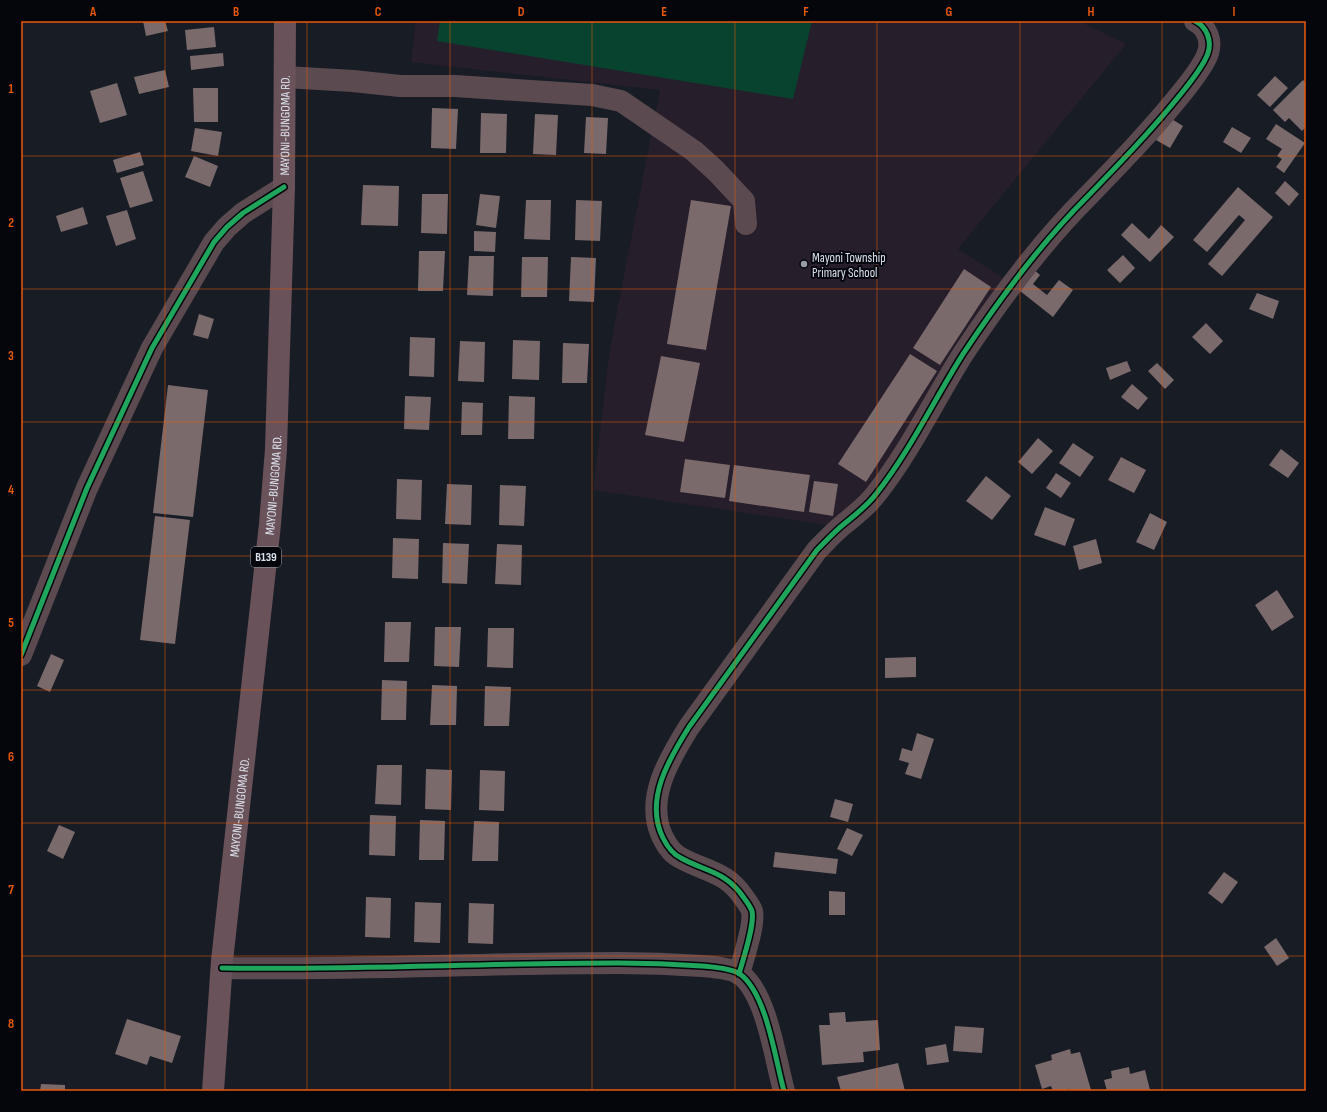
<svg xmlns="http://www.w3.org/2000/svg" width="1327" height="1112" font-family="'Sofia Sans Condensed',sans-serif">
<rect width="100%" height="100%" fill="#181c25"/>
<path fill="#261e2b" d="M416,21H1079L1126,44L958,249L1005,279L872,485L833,526L593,490L610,348L660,90L411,62Z"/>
<path fill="#08432f" d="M440,21H812L793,99L437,41Z"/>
<path fill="#7b6a6c" d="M143,21H165L168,31L146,36Z
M214,27L216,47L187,50L185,30Z
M223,53L224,66L191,70L190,56Z
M165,70L169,87L139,94L134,77Z
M1275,76L1288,88L1270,107L1257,95Z
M1303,80L1306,83V127L1302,131L1289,118L1285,122L1273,110Z
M117,83L127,115L100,123L90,91Z
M193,88H218V122H194Z
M432,108L458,109L456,149L431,148Z
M481,113L507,114L506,153H480Z
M535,114L558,115L556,155L533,154Z
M586,117L608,118L606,154L584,153Z
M1170,118L1183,126L1170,148L1156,140Z
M1276,124L1305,143L1284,173L1276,167L1282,159L1277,156L1282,149L1266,139Z
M1232,127L1251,138L1241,153L1223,142Z
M195,128L222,132L218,156L191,151Z
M140,152L144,165L117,173L113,160Z
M194,156L218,166L210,187L185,177Z
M143,171L153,201L130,208L120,178Z
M1285,181L1299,194L1289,206L1275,193Z
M363,185L399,186L398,226L361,225Z
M1238,187L1273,217L1222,276L1208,264L1245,220L1239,215L1207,252L1193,240Z
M422,194H448L447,234L421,233Z
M480,194L500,196L496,228L476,225Z
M526,200H551L550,240L524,239Z
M576,200L602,201L600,241L575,240Z
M691,200L731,206L706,350L667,344Z
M83,207L88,224L61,232L56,216Z
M127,210L136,239L116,246L106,216Z
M1132,223L1149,239L1161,225L1174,237L1150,262L1121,235Z
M474,231L496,232L495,252L474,251Z
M419,251H445L443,291H418Z
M1123,255L1135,268L1120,283L1107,270Z
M469,256H494L493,296L467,295Z
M522,257H548L547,297H521Z
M571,257L596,258L594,302L569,301Z
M1031,267L1040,275L1033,284L1047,295L1059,280L1073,290L1053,317L1015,287Z
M964,269L991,287L940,365L913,348Z
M1257,293L1279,301L1273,319L1249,309Z
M199,314L214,319L208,339L193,335Z
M1206,323L1223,341L1210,354L1192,337Z
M410,337L435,338L434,377L409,376Z
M513,340L540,341L539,380L512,379Z
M460,341L485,342L484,382L458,381Z
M563,343L589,344L587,383H562Z
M910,354L937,371L866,482L838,464Z
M661,356L700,363L684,442L645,435Z
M1127,361L1131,371L1110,380L1106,368Z
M1157,363L1174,380L1165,389L1148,371Z
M1132,384L1148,398L1138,410L1121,397Z
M168,385L208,390L193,517L153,513Z
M405,396L431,397L429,430L404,429Z
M509,396L535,397L534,439H508Z
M462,402L483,403L482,435H461Z
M1038,438L1053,451L1032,474L1018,462Z
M1073,443L1094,457L1080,477L1059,463Z
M1281,449L1299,463L1288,478L1269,465Z
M1121,457L1146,470L1134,493L1108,480Z
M685,459L730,465L725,498L680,492Z
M734,465L810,475L804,512L729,501Z
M1056,473L1071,483L1061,498L1046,488Z
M986,476L1011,496L992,520L966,501Z
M397,479L422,480L421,520L396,519Z
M814,481L838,484L833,516L809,512Z
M447,484L472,485L471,525L445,524Z
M500,485L526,486L524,526L499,525Z
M1045,507L1075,519L1065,546L1034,535Z
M1150,513L1167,522L1154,550L1136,542Z
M155,516L190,520L175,644L140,640Z
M393,538L419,539L418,579L392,578Z
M1096,539L1102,563L1079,570L1073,546Z
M443,543L469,544L467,584L442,583Z
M497,544L522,545L521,585L495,584Z
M1277,590L1294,617L1272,631L1255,605Z
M385,622H411L409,662H384Z
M435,627H461L459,667L434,666Z
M488,628H514L513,668L487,667Z
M51,654L64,660L50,692L37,686Z
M916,657V677L885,678V658Z
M382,680L407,681L406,720H381Z
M432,685L457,686L456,725H430Z
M485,686L511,687L509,726H484Z
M917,733L934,739L921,779L905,774L909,763L899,760L902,748L912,751Z
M377,765H402L401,805L375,804Z
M426,769L452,770L451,810L425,809Z
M480,770L505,771L504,811L479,810Z
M835,799L853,804L848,822L830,817Z
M370,815L396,816L395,856L369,855Z
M420,820L445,821L444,860H419Z
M474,821L499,822L498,861H472Z
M59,825L75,832L63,859L47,851Z
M847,828L863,835L852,856L837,849Z
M775,852L838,859L836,874L773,867Z
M1224,872L1238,882L1222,904L1208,893Z
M829,891L845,892V915H829Z
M366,897L391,898L390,938L365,937Z
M415,902L441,903L440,943L414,942Z
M469,903L494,904L493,944L468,943Z
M1276,938L1289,958L1277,966L1264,947Z
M845,1012L846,1022L878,1020L880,1050L863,1052L864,1062L822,1065L819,1025H830L829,1013Z
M127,1019L181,1036L172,1063L150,1056L147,1065L115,1054Z
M955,1026L984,1028L982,1053L953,1051Z
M946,1044L949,1062L927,1065L925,1048Z
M1070,1049L1071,1054L1080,1052L1091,1090L1071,1091L1070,1089L1062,1091H1053L1051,1086L1042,1089L1035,1065L1052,1060L1051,1055Z
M898,1063L905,1091H841L837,1077Z
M1129,1067L1130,1074L1145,1070L1150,1090L1145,1091H1107L1104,1080L1112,1078L1111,1071Z
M41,1084L65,1085V1091H40Z"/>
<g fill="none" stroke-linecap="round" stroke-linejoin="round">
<path stroke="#5b4b51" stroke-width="22" d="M285,77L353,81L400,86H455L592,95L621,101L694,151L716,171L744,201L746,224
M21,655L87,488L152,348L214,242L227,227L243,213L284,187
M222,968C354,970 486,963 618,963C646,963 674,964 702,966C713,967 731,968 740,974C767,994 775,1059 784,1091
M739,974C743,959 755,925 752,911C750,906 747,902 744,898C726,871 706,872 681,858C672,854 667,846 663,838C644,800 669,759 689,727L817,550C826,541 834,532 844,524C855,515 867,506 876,494C910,451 934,400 963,354C1000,298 1040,244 1087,197C1119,164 1151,131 1180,95C1189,84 1204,65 1208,53C1212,41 1207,27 1195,21"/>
<path stroke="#69525a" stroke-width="22" id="s1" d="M213,1091L222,961L270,524L276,449L284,187L285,21"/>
<g stroke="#04060c" stroke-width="8">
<path id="cycleway" d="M21,655L87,488L152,348L214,242L227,227L243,213L284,187
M222,968C354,970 486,963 618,963C646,963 674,964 702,966C713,967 731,968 740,974C767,994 775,1059 784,1091
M739,974C743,959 755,925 752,911C750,906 747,902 744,898C726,871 706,872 681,858C672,854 667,846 663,838C644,800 669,759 689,727L817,550C826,541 834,532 844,524C855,515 867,506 876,494C910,451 934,400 963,354C1000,298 1040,244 1087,197C1119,164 1151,131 1180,95C1189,84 1204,65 1208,53C1212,41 1207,27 1195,21"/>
</g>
<use href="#cycleway" stroke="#20a55d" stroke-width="5"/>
</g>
<path fill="none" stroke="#e8590c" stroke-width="1" stroke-opacity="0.55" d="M165,21V1091M307,21V1091M450,21V1091M592,21V1091M735,21V1091M877,21V1091M1020,21V1091M1162,21V1091M21,156H1306M21,289H1306M21,422H1306M21,556H1306M21,690H1306M21,823H1306M21,956H1306"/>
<circle fill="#979da7" stroke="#04060c" stroke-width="1.5" cx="804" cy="264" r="4"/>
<g text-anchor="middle" stroke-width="4" stroke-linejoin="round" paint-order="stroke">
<rect fill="#04060c" stroke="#9ba0aa" stroke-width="1" x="251" y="547" width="30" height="20" rx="3"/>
<g font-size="12" font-weight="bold" fill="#dce2ed">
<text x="266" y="561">B139</text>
</g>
<g font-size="13" fill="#dce2ed" stroke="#04060c">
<text dy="5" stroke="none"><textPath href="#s1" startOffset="969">MAYONI-BUNGOMA RD.</textPath></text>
<text dy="5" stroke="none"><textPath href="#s1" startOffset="609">MAYONI-BUNGOMA RD.</textPath></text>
<text dy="5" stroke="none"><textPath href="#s1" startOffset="285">MAYONI-BUNGOMA RD.</textPath></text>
</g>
<g font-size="13" fill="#dce2ed" stroke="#04060c" text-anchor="start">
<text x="812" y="262">Mayoni Township<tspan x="812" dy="15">Primary School</tspan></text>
</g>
</g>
<rect width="1327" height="1112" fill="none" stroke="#04060c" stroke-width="44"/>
<rect x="22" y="22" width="1283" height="1068" fill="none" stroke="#e8590c" stroke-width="1.5"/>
<g font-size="13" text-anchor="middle" font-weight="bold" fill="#e8590c">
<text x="93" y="16">A</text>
<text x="236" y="16">B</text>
<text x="378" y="16">C</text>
<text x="521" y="16">D</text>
<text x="664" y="16">E</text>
<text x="806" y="16">F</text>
<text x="949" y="16">G</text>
<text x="1091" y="16">H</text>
<text x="1234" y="16">I</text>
<text x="11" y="93">1</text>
<text x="11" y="227">2</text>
<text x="11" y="360">3</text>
<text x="11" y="494">4</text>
<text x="11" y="627">5</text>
<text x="11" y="761">6</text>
<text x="11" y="894">7</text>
<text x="11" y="1028">8</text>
</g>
</svg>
